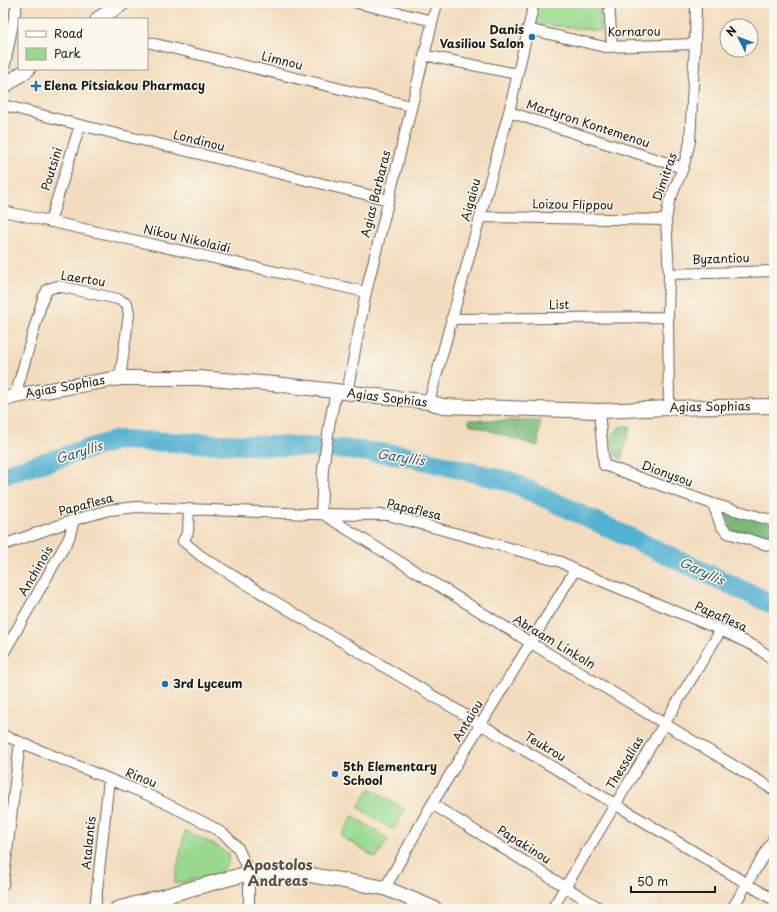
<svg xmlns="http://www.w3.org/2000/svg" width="777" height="912" font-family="'Playpen Sans',sans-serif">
<rect width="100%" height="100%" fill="#fbf7ec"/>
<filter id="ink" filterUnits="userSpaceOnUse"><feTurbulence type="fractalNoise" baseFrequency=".025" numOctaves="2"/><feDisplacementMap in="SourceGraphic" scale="8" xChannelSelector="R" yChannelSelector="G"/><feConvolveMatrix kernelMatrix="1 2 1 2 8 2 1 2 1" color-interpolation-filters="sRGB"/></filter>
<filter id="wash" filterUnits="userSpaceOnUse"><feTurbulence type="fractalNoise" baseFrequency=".012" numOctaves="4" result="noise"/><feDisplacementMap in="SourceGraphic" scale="16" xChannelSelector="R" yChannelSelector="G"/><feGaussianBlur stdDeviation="0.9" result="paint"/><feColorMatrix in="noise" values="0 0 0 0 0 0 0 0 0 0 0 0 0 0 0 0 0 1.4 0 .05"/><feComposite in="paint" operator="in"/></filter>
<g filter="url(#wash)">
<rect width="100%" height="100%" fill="#f3dcbd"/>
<path fill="#98d98f" stroke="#5a7a56" d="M537,3H601L600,31L532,23Z
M370,788L405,810L393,830L358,807Z
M353,816L388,839L376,858L341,836Z
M185,831L217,846L229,855C229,865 224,871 215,875L174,884Z"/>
<path fill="#7ab97a" stroke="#4b6a4b" d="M469,420L540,421L538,446L469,424Z
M621,426H631L621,460L615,455L612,446V438L615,432Z
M730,511L774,524V543L733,531L724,513Z"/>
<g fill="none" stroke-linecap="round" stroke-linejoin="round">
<path stroke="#53b1d1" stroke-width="20" d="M3,475L117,440L328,448L403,455L511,482L774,605"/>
</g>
</g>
<g filter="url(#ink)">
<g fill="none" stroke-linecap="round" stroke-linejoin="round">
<g stroke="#675f54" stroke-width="12">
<path id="street" d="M357,3L433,21
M609,3L612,46
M527,29L605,47L695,44
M147,42L411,106
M424,55L517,74
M3,74L17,3
M3,105L80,125L389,200
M509,112L683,168
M3,211L366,292
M480,217L666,220
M50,222L80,125
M669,274L774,271
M451,319L668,317
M347,393L366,292L437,3
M15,396L43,298L48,289L58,286L118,299L127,304L129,314L120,378
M429,402L509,112L534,3
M669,408L668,317L669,274L666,220L669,202L683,168L690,142L695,44L696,3
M599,411L604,465L713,504L774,521
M713,504L721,526L728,533L774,547
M189,509L188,532L183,541L201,556L302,618L615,804L774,900
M321,513L531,643L774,790
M321,513L323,469L330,421L336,392
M3,545L74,520L109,510L137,507L308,514L388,515L561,562L575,570L721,630L756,647L774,660
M3,654L69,538L74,520
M3,735L109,779L153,797L209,825L225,835L238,848L249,873V904L248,909
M432,804L601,909
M3,885L20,742
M385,888L432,804L575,570
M95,909L109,779
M552,909L721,630
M732,909L774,838"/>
</g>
<g stroke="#675f54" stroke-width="16">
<path id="secondary" d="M98,19L123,3
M3,87L28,69
M3,400L15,396L120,378H198L275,384L429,402L443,406L599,411L669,408L774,406
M117,909L249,873H299L385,888L435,909"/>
</g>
<use href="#street" stroke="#fff" stroke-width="10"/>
<use href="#secondary" stroke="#fff" stroke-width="14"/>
</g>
</g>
<g fill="#1f6fb2" stroke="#fbf7ec" stroke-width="1.5">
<circle cx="532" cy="37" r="4"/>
<path d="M34 80h4v4h4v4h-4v4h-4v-4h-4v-4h4z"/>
<circle cx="165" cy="684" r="4"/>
<circle cx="335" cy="774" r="4"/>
</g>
<g text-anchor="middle" stroke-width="3" stroke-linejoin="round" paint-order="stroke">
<g font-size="12" font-weight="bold" fill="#1c1c1c" stroke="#fbf7ec" text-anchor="start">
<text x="524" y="34" text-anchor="end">Danis<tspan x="524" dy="14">Vasiliou Salon</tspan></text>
<text x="44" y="90">Elena Pitsiakou Pharmacy</text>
<text x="173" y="688">3rd Lyceum</text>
<text x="343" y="771">5th Elementary<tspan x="343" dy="14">School</tspan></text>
</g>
<g font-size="12" fill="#1c1c1c" stroke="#fbf7ec">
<text transform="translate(634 32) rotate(-1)" y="4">Kornarou</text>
<text transform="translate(282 61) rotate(14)" y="4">Limnou</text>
<text transform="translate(588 124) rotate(18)" y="4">Martyron Kontemenou</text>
<text transform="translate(199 141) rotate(14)" y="4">Londinou</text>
<text transform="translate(52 169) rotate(-73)" y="4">Poutsini</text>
<text transform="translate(665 177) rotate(-71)" y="4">Dimitras</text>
<text transform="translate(376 194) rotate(-76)" y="4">Agias Barbaras</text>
<text transform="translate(471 200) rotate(-75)" y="4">Aigaiou</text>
<text transform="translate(573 205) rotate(1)" y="4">Loizou Flippou</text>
<text transform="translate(187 239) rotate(13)" y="4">Nikou Nikolaidi</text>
<text transform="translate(721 259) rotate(-2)" y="4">Byzantiou</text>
<text transform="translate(83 279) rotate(9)" y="4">Laertou</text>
<text transform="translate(559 305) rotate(-1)" y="4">List</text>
<text transform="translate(65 387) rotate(-10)" y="4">Agias Sophias</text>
<text transform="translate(387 398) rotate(7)" y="4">Agias Sophias</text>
<text transform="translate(710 407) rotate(-1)" y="4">Agias Sophias</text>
<text transform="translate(667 474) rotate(20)" y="4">Dionysou</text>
<text transform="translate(86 505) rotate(-15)" y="4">Papaflesa</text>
<text transform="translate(414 510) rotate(13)" y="4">Papaflesa</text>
<text transform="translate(36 571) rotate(-60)" y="4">Anchinois</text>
<text transform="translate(721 617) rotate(24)" y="4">Papaflesa</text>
<text transform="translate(554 642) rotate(31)" y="4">Abraam Linkoln</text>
<text transform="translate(468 721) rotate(-59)" y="4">Antaiou</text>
<text transform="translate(545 747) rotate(31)" y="4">Teukrou</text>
<text transform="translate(625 763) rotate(-59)" y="4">Thessalias</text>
<text transform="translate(141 778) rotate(22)" y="4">Rinou</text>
<text transform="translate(89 843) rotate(-84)" y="4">Atalantis</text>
<text transform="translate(524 845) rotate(32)" y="4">Papakinou</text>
</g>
<g font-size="13" font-style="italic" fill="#355f6d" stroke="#fbf7ec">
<text transform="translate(79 452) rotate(-17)" y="5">Garyllis</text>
<text transform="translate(401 457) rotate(9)" y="5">Garyllis</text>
<text transform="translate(702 571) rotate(25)" y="5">Garyllis</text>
</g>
<g font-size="14" font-weight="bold" fill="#5d5045" stroke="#fbf7ec">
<text x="278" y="870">Apostolos<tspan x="278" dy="16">Andreas</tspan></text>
</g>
</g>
<rect width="777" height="912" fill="none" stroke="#fbf7ec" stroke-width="16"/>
<rect x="18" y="18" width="130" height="52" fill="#fbf7ec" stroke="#a29f99"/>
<rect x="26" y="31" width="20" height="6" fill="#ffffff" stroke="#a29f99"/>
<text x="54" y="38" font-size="12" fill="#1c1c1c">Road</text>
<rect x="26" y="48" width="20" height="12" fill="#98d98f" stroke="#a29f99"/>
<text x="54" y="58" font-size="12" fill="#1c1c1c">Park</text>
<g transform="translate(739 38) rotate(312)"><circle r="19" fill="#fbf7ec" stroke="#a29f99"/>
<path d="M0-3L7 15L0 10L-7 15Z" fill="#1f6fb2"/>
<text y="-6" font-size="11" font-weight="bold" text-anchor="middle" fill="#1c1c1c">N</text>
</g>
<path d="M631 886v6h84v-6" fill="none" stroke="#1c1c1c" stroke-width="2"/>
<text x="637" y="886" font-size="12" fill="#1c1c1c" stroke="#fbf7ec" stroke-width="3" paint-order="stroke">50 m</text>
</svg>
